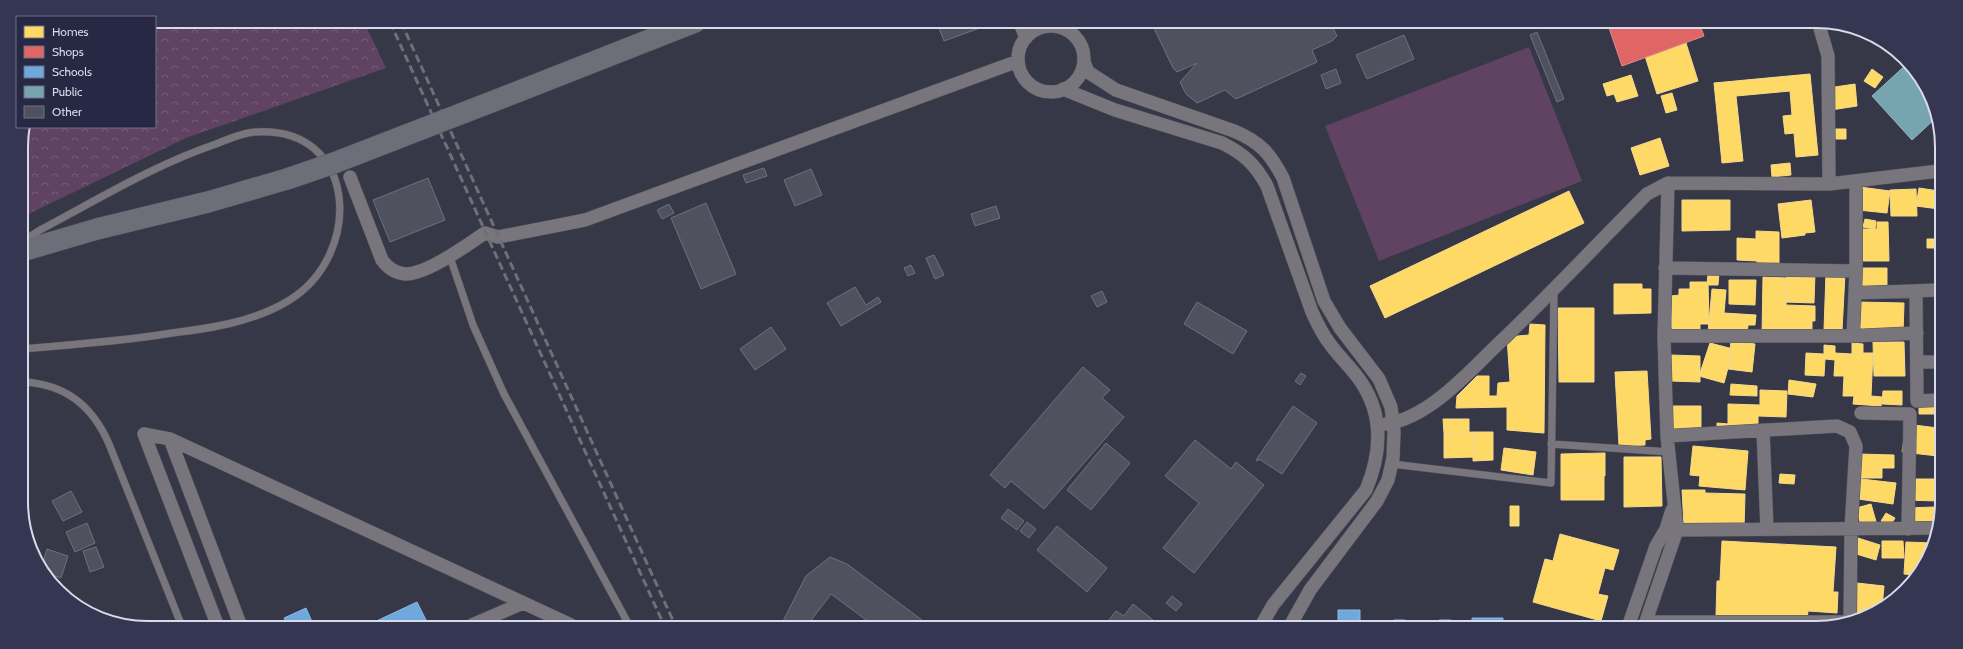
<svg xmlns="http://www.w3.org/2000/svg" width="1963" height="649" font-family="Cabin,sans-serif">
<defs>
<pattern id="forest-crowns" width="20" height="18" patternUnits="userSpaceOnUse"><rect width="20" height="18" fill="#604263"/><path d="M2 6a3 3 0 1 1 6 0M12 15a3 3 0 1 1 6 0" fill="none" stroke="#765d7a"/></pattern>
</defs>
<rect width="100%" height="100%" fill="#373847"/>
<path fill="url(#forest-crowns)" d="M155,21L364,22L386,68L186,138L22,217L21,139L24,127H155Z"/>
<path fill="#604263" d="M1529,47L1582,181L1379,261L1325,126Z"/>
<path fill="#ffd966" stroke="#f4da8e" d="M1686,43L1698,81L1657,94L1645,56Z
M1872,69L1883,77L1875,88L1864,81Z
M1810,74L1818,155L1796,157L1794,133L1785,134L1783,116L1792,115L1790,91L1736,96L1743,161L1722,163L1714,83Z
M1631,75L1638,96L1617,102L1614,94L1607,96L1603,84Z
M1855,84L1857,106L1831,110L1828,88Z
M1672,93L1677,110L1666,113L1661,96Z
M1833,129H1846V139H1833Z
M1660,138L1669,166L1640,175L1631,148Z
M1790,163L1791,175L1772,177L1771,165Z
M1860,187L1890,191L1887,213L1858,210Z
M1919,188L1939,191V209L1916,206Z
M1916,189L1917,216H1891L1890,190Z
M1569,191L1584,223L1385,318L1370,286Z
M1682,200H1730V230L1682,231Z
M1811,200L1815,232L1805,233V235L1782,238L1778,204Z
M1865,219L1876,221L1875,229L1863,227Z
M1877,222H1888L1889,261H1861V229H1877Z
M1937,229H1939V249H1937Z
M1756,231L1779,232V265L1757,264V261L1737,260V238L1756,239Z
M1927,239H1936V248H1927Z
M1859,268H1887V290L1860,291Z
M1787,271L1815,273L1814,303L1785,302Z
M1708,273H1719L1718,285H1707Z
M1826,273L1845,274L1842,331L1824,330Z
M1763,277L1787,278L1786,305L1815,306V321H1812V334L1762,333Z
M1729,280H1756L1755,305L1729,304Z
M1690,282H1708L1709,324H1700V334H1672L1671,296L1679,295V289H1690Z
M1614,284H1642V289H1651V313L1614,314Z
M1712,289L1726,290L1724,313L1756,315L1755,325H1748L1747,334L1708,332Z
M1859,302L1904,303L1903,334L1859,332Z
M1558,308H1594V382H1559Z
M1530,324L1545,325L1544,433L1507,430V407L1456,408L1457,396L1477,376H1489V396H1497L1498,383L1510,382L1507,337L1529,335Z
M1731,341L1755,344L1752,372L1728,369Z
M1873,342H1904L1905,376H1874Z
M1710,343L1733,349L1724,383L1699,376Z
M1852,343L1863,344V353H1873L1871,396L1882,397L1881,406L1853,404L1854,396H1843L1844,376H1834L1835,360L1825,359L1824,376L1805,375L1806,353L1824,354V345L1835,346V353L1852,354Z
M1671,355L1700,356V382L1670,381Z
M1647,371L1651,439L1645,440V445L1619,446L1615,372Z
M1789,380L1816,384L1813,397L1788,394Z
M1731,384L1757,386V396L1730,395Z
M1760,390L1787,391L1786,417L1758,416V429L1717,428V423L1728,424V404L1760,405Z
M1883,391H1902V405L1882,404Z
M1938,395V414H1919V396Z
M1670,406H1701V434L1670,433Z
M1443,419H1469V432L1444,433Z
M1906,424L1938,428V456L1902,452Z
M1473,432V457L1444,458V433Z
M1473,432H1493V460L1473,461Z
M1693,446L1748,451L1745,490L1699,486L1700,476L1690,475Z
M1504,448L1536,452L1533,475L1501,470Z
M1605,453V476L1561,477V454Z
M1859,454L1894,455V468H1882V478H1859Z
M1624,457H1661L1662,506L1624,507Z
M1780,474L1795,475L1794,484L1779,483Z
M1604,476V500H1561V477Z
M1861,479L1896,483L1893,504L1858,499Z
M1905,479H1938V501L1904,500Z
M1682,490H1705V493L1745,494L1744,528L1684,525Z
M1871,504L1877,525L1862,529L1856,508Z
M1510,506H1519V526H1510Z
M1935,507V524H1905V508Z
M1886,513L1895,518L1890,526L1881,521Z
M1560,534L1619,550L1613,570L1605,568L1598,594L1608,596L1601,621L1533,602L1545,559L1553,561Z
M1858,538L1880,545L1876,560L1853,553Z
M1722,541L1836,547L1833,592H1838L1837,613L1808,611L1807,620L1716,615L1717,581H1720Z
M1882,541H1903L1904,558H1882Z
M1906,542L1934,543L1921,572L1903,592L1915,575L1904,574Z
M1857,583L1884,586L1882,608L1867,617L1854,615Z"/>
<path fill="#e06666" stroke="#de898e" d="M1608,25H1700L1704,36L1622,66Z"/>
<path fill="#6fa8dc" stroke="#8fb7e1" d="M417,602L428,624H370Z
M306,608L313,624H287L284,618Z
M1338,610H1360V627H1338Z
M1472,618H1503V627H1472Z
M1394,620H1405V625L1439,626V620H1451V627H1394Z"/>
<path fill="#76a5af" stroke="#94b5c1" d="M1909,62L1937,117L1912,140L1872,96Z
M1527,625H1563V627H1527Z"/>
<path fill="#4f525e" stroke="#6d717d" d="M937,23H988V25L944,41Z
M1152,24H1331L1337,36L1332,41L1312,50L1317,62L1236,99L1225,90L1197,103L1186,94L1180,82L1197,63L1177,72L1173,68Z
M1537,32L1564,99L1557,102L1530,35Z
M1404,35L1414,59L1367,79L1356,55Z
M1336,69L1341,83L1326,89L1321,75Z
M764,168L767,176L746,183L743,175Z
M811,169L822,195L795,206L784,180Z
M428,178L445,220L390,242L373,200Z
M706,203L736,274L701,289L671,218Z
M669,204L674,213L662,219L657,210Z
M996,206L1000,218L975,226L971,214Z
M934,255L944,275L935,279L926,258Z
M911,265L915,273L908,276L904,268Z
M855,287L866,305L878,297L881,302L841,326L827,303Z
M1102,291L1107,302L1097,307L1091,296Z
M1197,302L1247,331L1233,354L1184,324Z
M771,327L786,349L755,370L740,349Z
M1083,367L1110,390L1102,398L1124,417L1044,509L1011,481L1005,488L990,475Z
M1301,373L1306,376L1300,385L1295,381Z
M1293,406L1317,423L1282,474L1259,459L1258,461L1256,460Z
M1195,440L1231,469L1236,462L1264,485L1194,573L1163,548L1199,503L1165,476Z
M1106,443L1130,463L1091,510L1067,490Z
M71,491L82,512L63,521L52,501Z
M1008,509L1024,521L1017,530L1001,518Z
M1027,522L1036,529L1029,538L1020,531Z
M87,523L95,543L75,552L66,532Z
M1057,526L1107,568L1087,592L1037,550Z
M96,547L104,567L90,572L83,551Z
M47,549L68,556L61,578L46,573L42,565Z
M830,557L847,564L930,626L873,625L831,594L812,619L811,625H781L806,576Z
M1172,596L1182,604L1176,611L1166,603Z
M1133,604L1158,624L1156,626H1104L1116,611L1124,616Z"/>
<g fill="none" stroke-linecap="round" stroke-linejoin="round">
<g stroke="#565663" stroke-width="8">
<path id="service" d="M22,242L40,230C97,200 154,165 216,144C228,139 242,133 255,132C359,125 364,256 288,301C253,322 212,328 172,333C123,341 72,345 22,349
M450,257L473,325L504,394L629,625
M23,382C65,384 92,405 109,444L181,624
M1551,444L1670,452
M1392,464L1551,483L1554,291"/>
</g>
<g stroke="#565663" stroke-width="14">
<path id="minor" d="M1020,23L1026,38
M1819,25L1828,56L1829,184
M1018 59a33 33 0 1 1 66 0a33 33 0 1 1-66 0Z
M1084,62L1088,72L1116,90L1234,131C1260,142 1270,153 1283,178L1324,301L1340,328L1379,379L1391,407L1394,432L1393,458L1388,480L1377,501L1310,590L1290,626
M1063,89L1115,110L1222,143C1244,154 1255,164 1267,186L1312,312C1317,323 1322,334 1330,344C1339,357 1352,368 1361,382C1384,416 1381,454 1366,490L1273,605L1261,626
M350,177L382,260C387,267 395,273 405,274C426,275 467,245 485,233L498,237L585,220L1018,61
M1665,268L1856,271
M1916,291L1917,401L1938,400
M1855,293L1939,290
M1664,336H1853L1917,333
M1853,336L1856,271V181
M1917,362H1938
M1861,413L1910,414L1908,529
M1386,424C1428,418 1467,374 1496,346C1548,297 1596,245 1647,194L1668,183L1829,184L1939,171
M1763,430L1767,529
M144,434L170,439L240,624
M144,434L217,624
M1667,436L1664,336L1668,183
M170,439L571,625
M1677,530L1938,528
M1646,622H1849
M472,625L523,603
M1628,627L1656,546L1666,529L1672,510
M1644,627L1677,530L1667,436L1837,426L1850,432L1856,446L1851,529L1850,622"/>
</g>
<g stroke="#565663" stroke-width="22">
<path id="primary" d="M517,92L695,22
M22,251L97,229L208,202L287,179"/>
</g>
<use href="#service" stroke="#78767c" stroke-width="7"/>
<use href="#minor" stroke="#78767c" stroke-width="13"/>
<use href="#primary" stroke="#6e6e79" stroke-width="21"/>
<path stroke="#6e6f77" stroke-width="3" stroke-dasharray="8 4" stroke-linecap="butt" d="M390,22L664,625
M401,22L675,625"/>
<g stroke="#565663" stroke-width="22" stroke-linecap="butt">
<path id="primary-bridge" d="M287,179L334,163L517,92"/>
</g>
<use href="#primary-bridge" stroke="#6e6e79" stroke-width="21"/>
</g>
<path d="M0 0H1963V649H0ZM147 28H1816A119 119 0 0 1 1935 147V502A119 119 0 0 1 1816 621H147A119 119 0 0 1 28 502V147A119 119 0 0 1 147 28Z" fill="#353651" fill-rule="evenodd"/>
<path fill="none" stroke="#d9dbec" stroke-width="2" d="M147 28H1816A119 119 0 0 1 1935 147V502A119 119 0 0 1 1816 621H147A119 119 0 0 1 28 502V147A119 119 0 0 1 147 28Z"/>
<rect x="16" y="16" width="140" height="112" fill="#272843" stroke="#6e7087"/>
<rect x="24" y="26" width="20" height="12" fill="#ffd966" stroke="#6e7087"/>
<text x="52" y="36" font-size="12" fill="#d9dbec">Homes</text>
<rect x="24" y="46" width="20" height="12" fill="#e06666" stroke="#6e7087"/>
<text x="52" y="56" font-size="12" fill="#d9dbec">Shops</text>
<rect x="24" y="66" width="20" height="12" fill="#6fa8dc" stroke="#6e7087"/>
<text x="52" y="76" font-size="12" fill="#d9dbec">Schools</text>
<rect x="24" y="86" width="20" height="12" fill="#76a5af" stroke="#6e7087"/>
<text x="52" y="96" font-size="12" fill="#d9dbec">Public</text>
<rect x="24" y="106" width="20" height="12" fill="#4f525e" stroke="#6e7087"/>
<text x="52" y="116" font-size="12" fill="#d9dbec">Other</text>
</svg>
